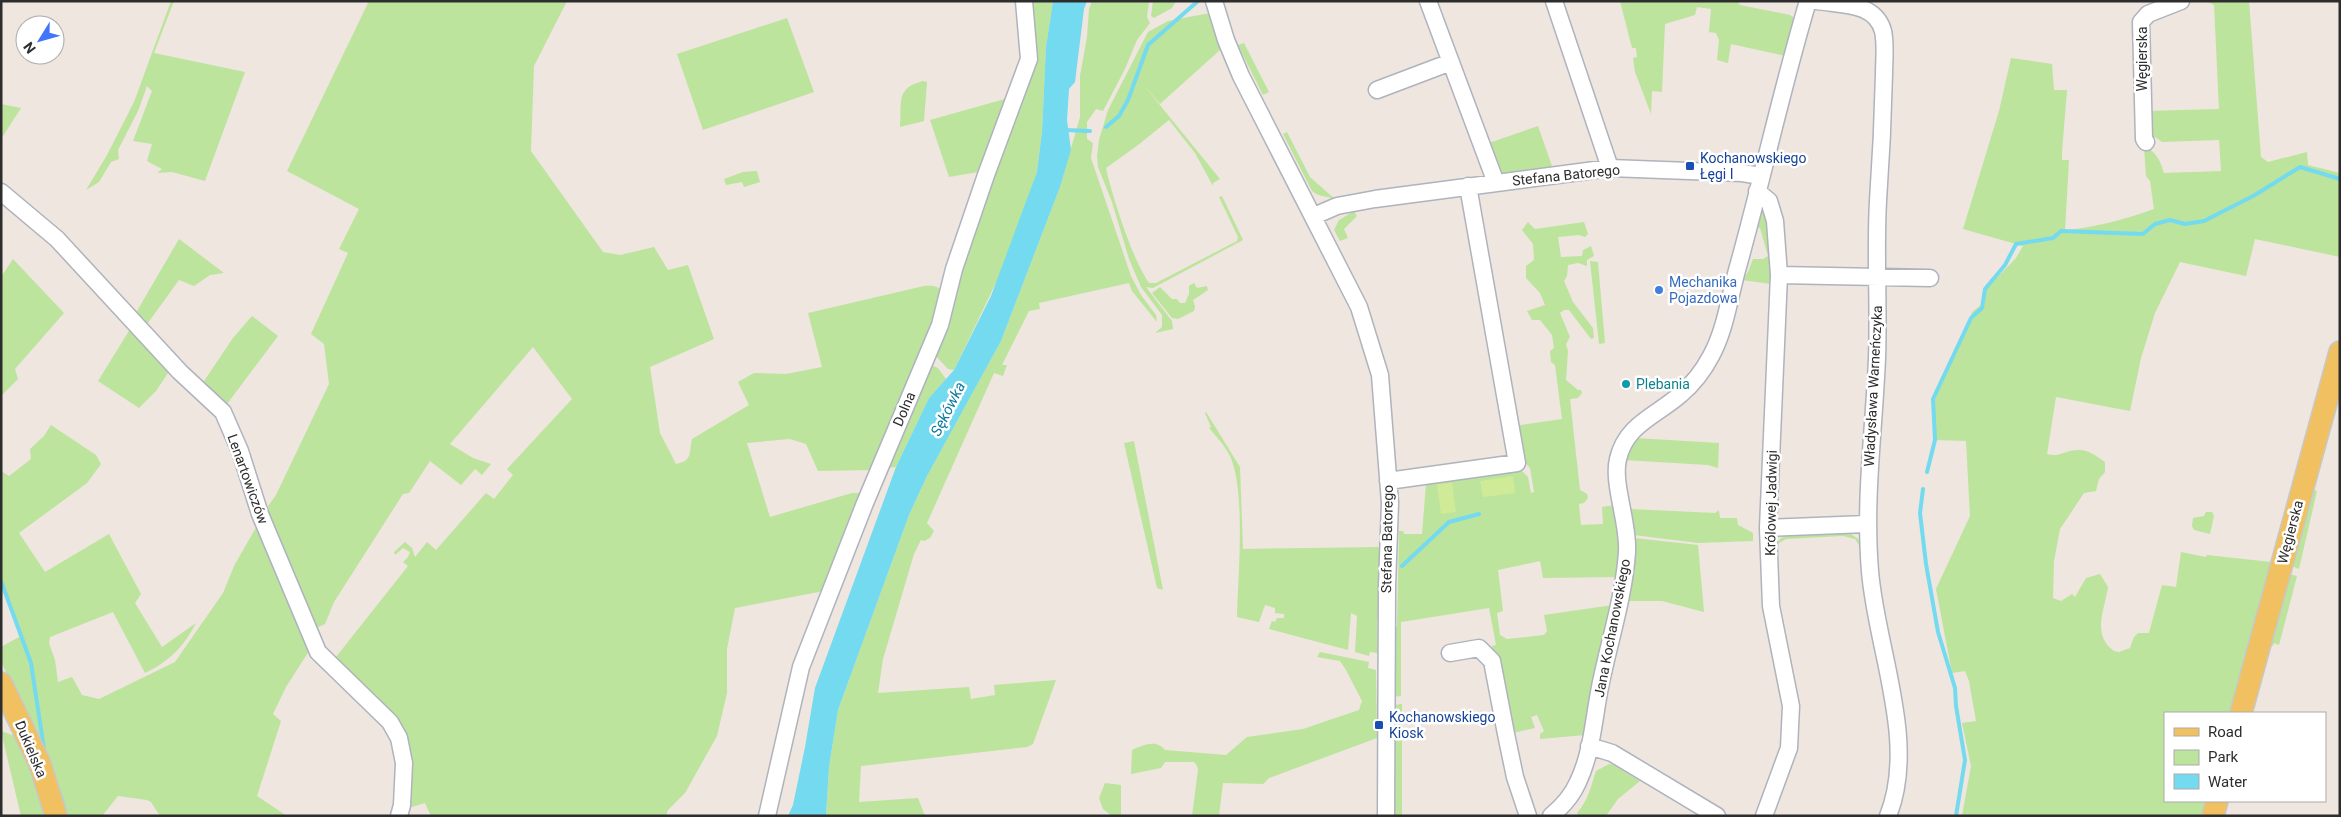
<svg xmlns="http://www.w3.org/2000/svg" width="2341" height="817" font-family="Roboto,sans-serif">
<rect width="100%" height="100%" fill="#eee6df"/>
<path fill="#bce49c" d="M171,1H174L154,53L245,72L205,181L172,172L157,173L162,169L147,161L152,144L133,141L152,91L147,86L138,111L118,150L119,159L111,162L99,182L86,190L107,155L134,102Z
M369,1H567L534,66L531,151L603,252L620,255L654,247L668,270L688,265L714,339L650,367L660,433L676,464C693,461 689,452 692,439L749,405L738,382L754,373L786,374L822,367L808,313L924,286C933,285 938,286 944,293L873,477L869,470L818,471L806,444L790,439L747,443L770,517L852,493H867L829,590L735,608L727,649V693L717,736L685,793L668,810L666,816H431L425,803L408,808L404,747L332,662L408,566L403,562L408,557L410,552L403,548L395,555L394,552L405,542L412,548L415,557L427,542L436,550L486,493L494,499L513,475L507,469L572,399L533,347L450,444L473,458L491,464L482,475L475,469L461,485L430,461L409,493L403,494L334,602L325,624L312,630L263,513L276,495L329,384L324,344L311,334L348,253L339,249L359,209L287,171Z
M1027,1H1053L1046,47L1042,132L1037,172L1003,268L954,370L948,369L934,354L955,287L1032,60Z
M1092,1H1149L1147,17L1150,23L1137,40L1125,69L1103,111L1096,109L1087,122V139L1093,143L1091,158L1131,276L1141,295L1156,315L1157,322L1132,291L1129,283L1039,303L1040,309L1029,311L1002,365H1007L1003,376L994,373L927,523L934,531L930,538L924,541L921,540L914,554L883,659L878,693L969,687L971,699L995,695L994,685L1056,680L1033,744L1027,747L861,766L859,802L918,798L925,816H826L829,767L838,710L909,515L927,476L1001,341L1060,187L1080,117V76L1087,37L1089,9Z
M1153,1H1176L1172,8L1154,18L1151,16Z
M1620,1H1737L1740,5L1790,15L1796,19L1786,56L1731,44L1728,63L1717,60L1719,40L1716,33L1709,32L1711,9L1697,7L1695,15L1665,24L1662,92L1652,91L1651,114L1635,72L1633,58L1637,57L1636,48H1632Z
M2207,1H2249L2261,157L2268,162L2307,152L2308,165L2340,173V257L2255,239L2246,276L2180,262L2155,313L2141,358L2130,411L2056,397L2047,454C2059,458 2068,449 2079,450C2089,450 2096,456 2105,462V472L2099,479L2096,491L2084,493L2060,529L2054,561L2053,598L2061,601L2072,594L2075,597L2086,578L2100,574L2108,587C2105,609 2091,635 2114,651L2119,652L2130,648L2134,637L2138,633H2149L2162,585L2176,587L2181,552L2206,557L2207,555L2271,562L2230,713H2165V801H2206L2201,816H1962L1971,766L1962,723L1976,721L1969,681L1965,671L1952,673L1936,589L1970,516L1966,441L1935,440L1933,399L1942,382L1948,363L1969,326L1972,312L1981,305L1983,292L2016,258L2023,246L1963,229L1999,111L2011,58L2052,64L2054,90H2067L2062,152V160H2069L2065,230C2094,228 2126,219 2154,209L2150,181L2146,176L2144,147C2156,150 2160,161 2164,173L2221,171L2219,140L2162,142L2155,137L2150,143L2147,111L2219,109L2214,5Z
M1210,13L1233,72L1230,74L1220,50L1160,104L1142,83L1220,179L1213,183V186L1195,153L1169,120L1138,145L1106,168C1112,196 1133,261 1149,283H1156L1237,241L1238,237L1219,197L1222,196L1243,240L1153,288L1146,287L1172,321L1173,329L1155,333L1162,327V315L1141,287L1129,259L1112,202L1098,167L1097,156L1099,140L1108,110L1148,32L1168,21Z
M787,18L814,92L703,130L677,54Z
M1244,43L1269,92L1263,95L1238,45Z
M923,81L927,82L924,121L900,127C902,103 895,88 923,81Z
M1012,97L986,168L978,172L949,177L930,120Z
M1,104L21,108L1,139Z
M1538,126L1553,169L1502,178L1486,144Z
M1287,132L1310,177L1337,201C1329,195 1320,198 1312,191L1283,134Z
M757,171L760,182L744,187L742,182L726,185L724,179L743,172Z
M1763,205L1766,209L1775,265L1771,284L1742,280L1748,272L1753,259H1763L1768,256L1760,228L1755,227L1759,206Z
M1354,211L1357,216L1344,229L1348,238L1340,241L1334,230L1339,220Z
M1528,222L1535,229L1584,222L1588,234L1585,237L1579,235L1558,237L1561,257L1582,256L1583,250L1591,246L1594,256L1587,260V266L1578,263L1568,265L1567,276L1564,281L1573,302L1593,328L1594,338L1591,339L1569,310H1564L1560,313L1570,337L1566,344L1568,351L1566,380L1578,390H1581L1582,393L1578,398L1570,399L1580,490L1587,494L1588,498L1584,503L1579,504L1581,525L1603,524L1602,507L1616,505L1621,522L1618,577L1543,578L1540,561L1498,570L1503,611L1497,613L1500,635L1507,639L1544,635L1547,631L1544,615L1613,605L1585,735L1540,739V734L1544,731L1537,715L1531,717L1535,728L1509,734L1492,646L1496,645L1489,608L1401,622V696L1393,697V627H1397L1399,531H1403L1404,534H1422L1426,484L1522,471L1528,477L1531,493L1534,492L1530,468L1519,456L1514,426L1562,419L1555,365L1551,362L1550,351L1554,348L1552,335L1540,320H1532L1527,311L1545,305L1540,293L1526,278V266L1534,260L1533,244L1522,230Z
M179,239L224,273L210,275L194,286L179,280L145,327L133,318Z
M13,259L64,313L15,369L18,379L1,396V277Z
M1590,261L1598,262L1605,343L1599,344Z
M1194,283L1197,288L1207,286L1208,290L1193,300L1195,307L1194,311L1178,319L1172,318L1152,293L1160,287L1172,299H1177L1180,303H1185L1189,294V286Z
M252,316L278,336L224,408L200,387L233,338Z
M132,326L170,370L156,391L139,408L98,381Z
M931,365L938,368L946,379L929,398L896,467L887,468Z
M1206,412L1240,467L1243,549L1382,547L1381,619H1377L1378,653L1370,652L1369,656L1355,652L1357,616L1351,613L1348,650L1269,629L1272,621L1275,622L1277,618H1284V614L1275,613V608L1265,605L1259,622L1237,617C1238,577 1246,490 1230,456C1225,446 1216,436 1209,428L1211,427L1205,413Z
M51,425L96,455L101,464L87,483L19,533L45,572L109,534L141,594L135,603L162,647L196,623C184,647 168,662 145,673L113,612L50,637L49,643L55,660L58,682L72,677L82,695L99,699L175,662L223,593L234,566L258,524L309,651L286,687L273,714L281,721L257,796L287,816H160L151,802L147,800L118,796L102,816H66C56,760 23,712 1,661V647L19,637L23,639L1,587V471L9,476L31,459L30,449L44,436Z
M1635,438L1719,443L1718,468L1708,465L1624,460Z
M1134,441L1163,590L1157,588L1124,443Z
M2310,488L2317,491L2299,569L2289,565Z
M1630,509L1715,513L1719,510L1720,518H1737L1738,525L1753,533V541L1698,543L1634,535Z
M2206,512H2212L2214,516L2210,534L2194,530L2192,526L2193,518L2204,516Z
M1848,532L1858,539L1861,544L1859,545L1855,539L1843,536L1786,539L1779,543L1777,554C1774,545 1777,540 1785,536Z
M1634,538L1698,545L1704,612L1662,601H1623L1636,546Z
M2289,574L2297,576L2279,645L2274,643L2273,646L2270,645Z
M1320,652L1369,662L1368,668L1376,670L1377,738L1269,778L1263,784L1223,783L1219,816H1192L1198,770L1197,766L1194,762H1165L1161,768L1131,774L1132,750C1143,745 1156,739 1165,750L1226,755L1247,737L1303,729L1359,710L1362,701L1346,670L1340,661L1317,657Z
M1402,704V816H1394L1393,705Z
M1,731L15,736L30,770L44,816H21Z
M1609,764L1614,765L1640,781L1618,799L1606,816H1579L1577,813C1588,801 1591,786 1596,771Z
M1105,783L1121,785V816H1112L1103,809L1099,798Z"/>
<path fill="#d0eb98" d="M1513,476L1515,493L1483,497L1480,481Z
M1452,483L1456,512L1441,514L1437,484Z"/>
<path fill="#73daef" d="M1053,1H1087L1084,9L1075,82L1069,89L1067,120L1071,150L1060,187L1001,341L927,476L909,515L838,710L829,767L826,816H788L793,805L805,747L815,688L896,467L929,398L954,370L991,296L1037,172L1042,132L1046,47Z"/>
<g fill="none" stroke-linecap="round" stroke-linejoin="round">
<path stroke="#73daef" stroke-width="4" d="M1106,127L1119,116L1128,100L1148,45L1198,1
M1065,130L1090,131
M1927,472L1935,440L1933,399L1971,318L1982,308L1985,289L2005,265L2016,244L2053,238L2061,231L2143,234L2155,224L2170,220L2185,224L2204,221L2255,195L2300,167L2340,179
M1923,489L1920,513L1926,564L1938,632L1955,688L1956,706L1965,760L1956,816
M1402,566L1449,522L1479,514
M1,581L31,663L44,749
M59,791L65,811"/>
<g stroke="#afb3bd" stroke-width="19">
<path id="minor" d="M1214,1L1226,40L1241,76L1359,307L1380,375L1390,503L1387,586L1386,816
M1428,1L1496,183
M1554,1L1610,168
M1817,1C1841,5 1875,2 1883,31C1886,44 1884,61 1884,74C1883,117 1881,159 1878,201C1875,253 1879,306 1877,358C1874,430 1864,499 1870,571C1876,648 1918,742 1888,816
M1377,90L1451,62
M2146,142L2144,139L2141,22L2148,14L2181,1
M1757,191L1769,201L1775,221L1779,275L1768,528L1771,606L1791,706L1789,748L1764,816
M1,192L57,239L180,372L223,412L240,451L260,514L318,652L390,722L399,738L404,763L402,805L399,816
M1314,216L1337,206L1375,199L1610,168L1742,173L1761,176
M1779,275L1930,278
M1388,481L1517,463L1468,186
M1768,528L1866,524
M1450,653L1479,648L1492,661L1506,734L1515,777L1528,816
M1589,746L1612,753L1717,816
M767,816L801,667L865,503L940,325L954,269L986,175L1029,59L1024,1
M1551,816C1563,806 1572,796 1578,782C1592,753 1594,717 1600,687C1609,642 1624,597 1627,552C1629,523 1612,484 1618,459C1626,424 1656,416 1681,394C1693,384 1703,371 1711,356C1726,329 1730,293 1739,263C1763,176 1782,88 1808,1"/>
</g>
<g stroke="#c8c8c8" stroke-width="24">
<path id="major" d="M1,683L40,764L56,816
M2241,713L2340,352
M2213,816L2217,801"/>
</g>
<use href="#minor" stroke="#fff" stroke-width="16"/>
<use href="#major" stroke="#f1c161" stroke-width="21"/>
</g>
<g fill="#1a4fb4" stroke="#fff" stroke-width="2">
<rect x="1685" y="161" width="10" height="10" rx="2.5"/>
<rect x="1374" y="720" width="10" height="10" rx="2.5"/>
</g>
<circle fill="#3f7fe0" stroke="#fff" stroke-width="2" cx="1659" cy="290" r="5"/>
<circle fill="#0f9aa8" stroke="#fff" stroke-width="2" cx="1626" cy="384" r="5"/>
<g text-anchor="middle" stroke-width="5" stroke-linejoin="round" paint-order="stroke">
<g font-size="14" fill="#2d2d2d" stroke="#fff">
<text transform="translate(2142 59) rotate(-90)" y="5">Węgierska</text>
<text transform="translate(1566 175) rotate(-6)" y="5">Stefana Batorego</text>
<text transform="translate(1873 386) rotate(-87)" y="5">Władysława Warneńczyka</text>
<text transform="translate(904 409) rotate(-67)" y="5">Dolna</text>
<text transform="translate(248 479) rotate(70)" y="5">Lenartowiczów</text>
<text transform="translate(1771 503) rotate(-89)" y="5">Królowej Jadwigi</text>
<text transform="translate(2290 532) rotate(-75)" y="5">Węgierska</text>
<text transform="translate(1387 539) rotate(-89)" y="5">Stefana Batorego</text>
<text transform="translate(1612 628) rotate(-79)" y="5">Jana Kochanowskiego</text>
<text transform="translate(31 749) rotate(67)" y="5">Dukielska</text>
</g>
<g font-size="14" fill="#164399" stroke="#fff" text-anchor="start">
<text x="1700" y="163">Kochanowskiego<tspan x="1700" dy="16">Łęgi I</tspan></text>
<text x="1389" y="722">Kochanowskiego<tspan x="1389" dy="16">Kiosk</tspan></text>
</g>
<g font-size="14" fill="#366cbe" stroke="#fff" text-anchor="start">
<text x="1669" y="287">Mechanika<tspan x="1669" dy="16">Pojazdowa</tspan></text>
</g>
<g font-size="14" fill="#0d838f" stroke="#fff" text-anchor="start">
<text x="1636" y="389">Plebania</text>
</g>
<g font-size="15" font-style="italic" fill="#0e7c9f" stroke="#fff">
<text transform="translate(948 409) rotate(-63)" y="5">Sękówka</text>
</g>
</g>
<rect width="2341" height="817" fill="none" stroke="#2d2d2d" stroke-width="5"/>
<rect x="2164" y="712" width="162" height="90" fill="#ffffff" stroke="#ababab"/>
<rect x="2174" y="728" width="25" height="8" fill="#f1c161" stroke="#ababab"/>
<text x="2208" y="737" font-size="15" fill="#2d2d2d">Road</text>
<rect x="2174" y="750" width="25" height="15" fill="#bce49c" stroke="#ababab"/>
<text x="2208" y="762" font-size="15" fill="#2d2d2d">Park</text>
<rect x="2174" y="774" width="25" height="15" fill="#73daef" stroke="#ababab"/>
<text x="2208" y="787" font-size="15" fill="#2d2d2d">Water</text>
<g transform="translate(40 40) rotate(233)"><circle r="24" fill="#ffffff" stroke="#ababab"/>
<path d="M0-4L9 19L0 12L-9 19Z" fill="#4176fa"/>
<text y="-8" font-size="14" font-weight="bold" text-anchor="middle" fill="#2d2d2d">N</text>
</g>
</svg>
